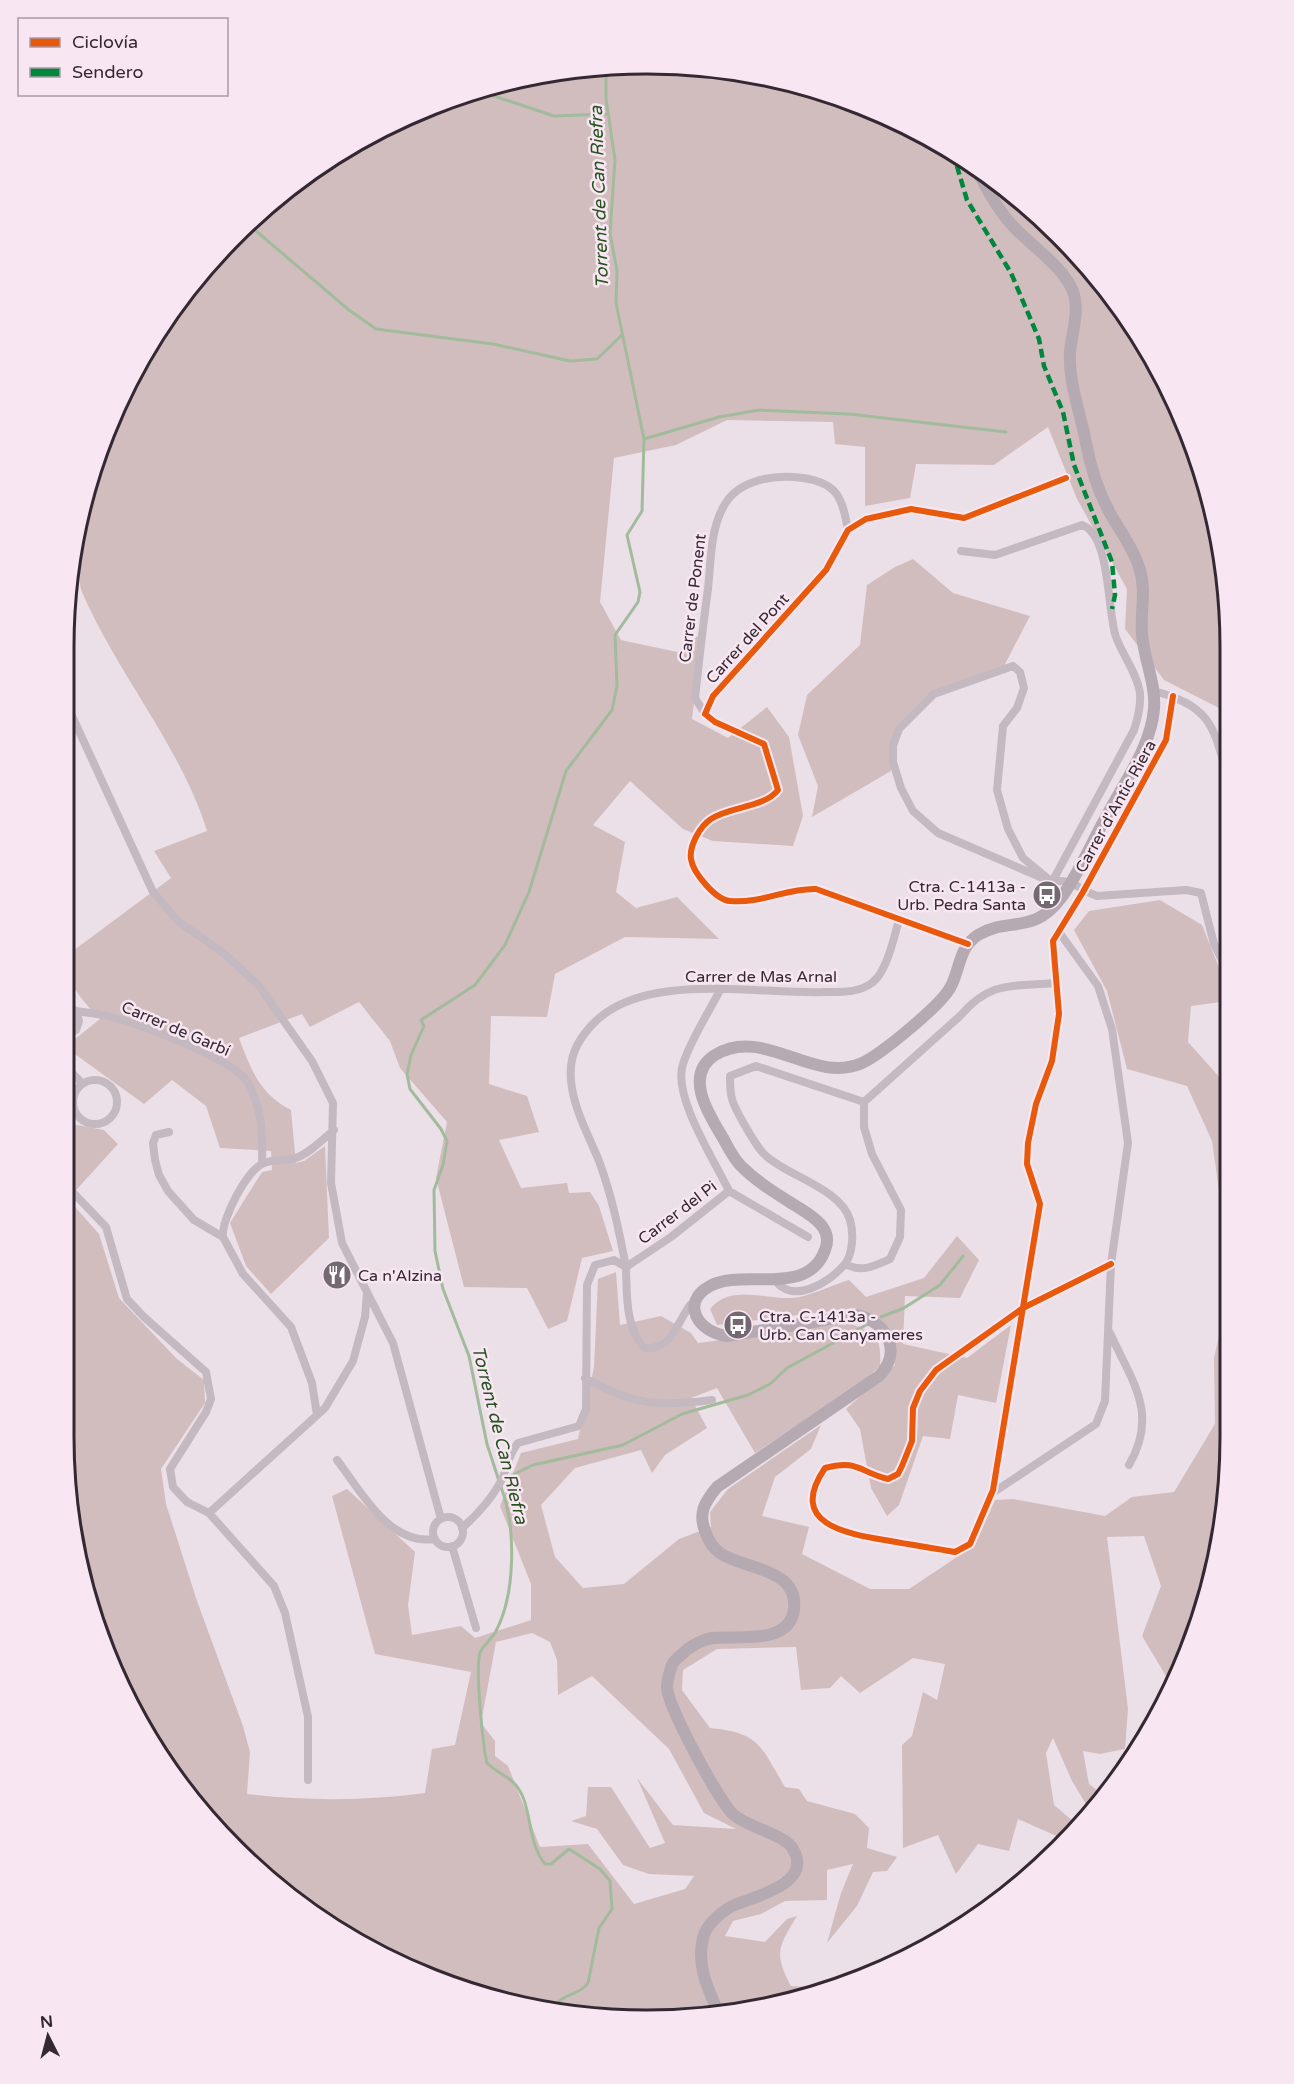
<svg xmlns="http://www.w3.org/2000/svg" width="1294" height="2084" font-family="'Varela Round',sans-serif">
<rect width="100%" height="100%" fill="#ebe0e8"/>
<path fill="#d2bdbe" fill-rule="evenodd" d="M685,64L798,83L905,123L1002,183L1086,262L1153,355L1211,496L1230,608L1229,713L1164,680L1125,629L1127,589L1077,499L1048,427L994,465L916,464L910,498L865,506V447L835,444L833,422L727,420L676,445L614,458L600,602L621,640L677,652L703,632L692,719L728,738L767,707L789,737L803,816L793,846L713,841L683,829L630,781L593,825L625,842L616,892L636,908L677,897L719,939L625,937L555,974L547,1017L491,1016L489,1084L527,1096L539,1132L499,1140L521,1188L567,1183L569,1193L590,1192L599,1206L613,1251L582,1258L567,1321L548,1329L527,1288L464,1287L436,1178L447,1122L400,1068L390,1041L359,1002L310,1027L302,1014L239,1038C251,1070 260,1094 291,1110L296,1163L304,1161L325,1146L329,1238L271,1294L246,1266L230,1223L262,1172L272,1170L271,1151L220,1148L206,1106L172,1080L144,1104L65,1047L100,1019C82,1000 66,984 66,956L171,878L154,851L207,831C182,749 117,673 82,592C74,573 90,542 82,520L107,424L183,292L262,208L355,141L459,94L570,68Z
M913,559L953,593L1030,616L1003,668L934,694L899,729L891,771L812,817L818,786L798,735L807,695L860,645L867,585L895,567Z
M1160,900L1202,925L1228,990V1001L1191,1006L1188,1042L1222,1080L1228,1111L1227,1247L1212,1141L1187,1086L1127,1069L1107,991L1074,930L1089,911Z
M65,1100L72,1124L104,1130L118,1144L68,1199L99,1234L119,1298L177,1359L204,1380L205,1403L161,1469L166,1504L197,1601L243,1726L250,1752L247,1794C306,1801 367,1801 425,1793L432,1749L455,1745L471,1672L375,1654L332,1496L347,1489L415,1552L408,1605L412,1635L461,1626L475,1638L531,1620V1584L500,1506L521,1453L578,1439L594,1367L598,1279L616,1272L620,1325L661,1316L691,1333L698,1343L848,1323C875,1332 882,1336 880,1366L860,1384L755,1453L717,1388L691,1398L707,1428L665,1455L652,1473L641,1450L575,1468L541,1505L555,1557L583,1588L624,1584L679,1539L711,1527L710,1512L728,1489L821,1425L811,1449L775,1477L762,1516L809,1527L802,1554L870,1589H909L975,1545L995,1500L1013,1499L1105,1516L1132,1497L1174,1492L1215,1424L1214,1358L1227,1301L1226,1513L1187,1660L1172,1686L1142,1636L1161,1586L1144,1536L1107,1537L1128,1709L1125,1749L1100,1754L1083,1751L1089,1784L1106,1797L1092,1814L1072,1781L1053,1738L1046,1753L1054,1805L1080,1827L1068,1841L1018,1819L1009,1851L978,1844L956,1874L938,1835L903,1848L902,1745L912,1736L923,1692L937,1700L945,1664L913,1658L860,1693L841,1676L830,1688L801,1690L796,1647L717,1649L683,1670L682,1690L710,1728C761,1733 760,1746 785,1787L799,1789L807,1801L855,1814L869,1828L867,1848L897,1857L887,1871L873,1872L857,1906L827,1943L841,1893L853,1864L827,1870V1900L785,1901L761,1914L733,1921L725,1936L765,1942L787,1919L797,1916C779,1946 773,1953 791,1986L828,1988L830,1991L724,2016L647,2021L460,1990L322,1922L234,1850L183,1792L123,1696L94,1624L63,1437ZM532,1633L550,1642L557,1660L558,1695L592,1676L669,1749L704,1813L736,1829L673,1825L637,1778L665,1843L650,1848L611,1787H588L586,1816L571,1821L597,1829L623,1865L649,1874L694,1876L685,1889L634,1904L588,1844L540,1847L508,1766L495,1756V1741L481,1723L496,1642Z
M957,1236L979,1260L960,1298L905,1296L903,1344L967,1358L1011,1325L996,1403L958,1395L950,1439L923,1436L899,1505L887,1516L871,1488L860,1429L846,1409L895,1365L888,1334L855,1308L717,1325L710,1309C732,1281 771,1303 800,1297C816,1293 833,1285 849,1280L866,1297L924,1278Z"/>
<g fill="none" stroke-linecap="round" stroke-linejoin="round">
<path stroke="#a2bb9c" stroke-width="3" d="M460,94L479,91L554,116L608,114
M256,231L349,310L376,329L493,344L570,361L597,359L622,335
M644,439L719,417L759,410L849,414L1006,432
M881,1317L904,1308L940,1285L963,1256
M504,1479L533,1465L623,1445L682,1414L748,1395L770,1384L787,1368L868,1324
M499,1481L487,1444L469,1356L443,1289L435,1251L434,1190L443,1165L447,1141L441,1129L410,1089L407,1074L411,1055L424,1026L421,1020L475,985L505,945L529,892L566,771L612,710L617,686L615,635L638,602L640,592L627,535L642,511L644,439L616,303L617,271L610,233L615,160L606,99V67
M501,1487C516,1526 516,1593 496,1631C492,1639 483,1645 480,1653C475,1668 483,1747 487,1763C495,1771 505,1775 513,1782C534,1802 525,1840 545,1864H551L569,1849L600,1869L610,1881L612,1909L599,1928L588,1983C580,1995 562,1994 555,2006"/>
<path stroke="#c4b9c1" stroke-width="8" d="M961,551L995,555L1082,525C1111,535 1107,612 1116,637C1123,656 1137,673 1140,693C1141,706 1138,718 1134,730L1052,882
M1013,666L1020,672L1024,688L1017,708L1003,726L997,790L1008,829L1023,858L1052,882L938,833L913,811L901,788L893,762V746L899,729L934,694Z
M1154,691C1214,707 1214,729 1229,783
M67,705L153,892L178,921L226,955L259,986L312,1061L333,1103L331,1183L342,1243L393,1343L441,1519
M705,714L695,698C699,661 703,625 708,589C711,562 710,528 725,504C740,479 776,474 803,478C838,483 842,498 848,530
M1052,882C1070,877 1080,890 1097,896L1186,890L1201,893L1214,944L1228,972
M1052,882L1053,890L1061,898
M968,944L816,889C786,888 761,904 730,901C716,900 693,873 691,859C689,846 700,826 711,819C730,806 764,808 778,790L764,744L715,722L705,714L713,696L826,570L848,530L866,519L911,509L964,518L1066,478
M720,990C708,1014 691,1039 683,1064C672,1096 715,1161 729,1191
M76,1011C88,1013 101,1014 112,1017C140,1025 235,1059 248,1083C262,1108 263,1135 262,1163
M65,1035L76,1030L79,1021L76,1011L65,1006
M65,1066L82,1083
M73 1102a22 22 0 1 1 44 0a22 22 0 1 1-44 0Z
M864,1102L960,1016C991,980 1012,987 1056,983
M169,1132L156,1135L153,1143L155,1160L159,1175L168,1191L194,1220L223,1237L243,1274L291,1327L312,1383L317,1415
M64,1183L106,1227L127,1299L144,1317L206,1372L211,1399L206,1412L170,1469L173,1487L187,1502L209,1513L274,1586L285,1613L308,1717V1780
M223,1237C221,1220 247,1169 264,1163C274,1159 286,1161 296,1158C310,1153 323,1139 334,1130
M808,1237L729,1191L671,1237L626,1267C619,1231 612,1196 599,1161C589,1136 573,1108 571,1080C569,1058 576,1043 590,1027C640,969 757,995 825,992C841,992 860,993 873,982C887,971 894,937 899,920
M845,1264C862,1273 874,1266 890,1259L900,1237L901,1210L872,1154L864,1127V1102
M1111,1264L1023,1308L936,1370L920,1391L913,1408L912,1441L902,1466L898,1474L888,1479C859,1472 858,1459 825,1468C786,1525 848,1534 890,1541C912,1545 933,1548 955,1552L970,1544L993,1490L1040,1204L1027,1164L1028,1143L1036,1104L1052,1061L1059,1014L1053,941L1083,892L1166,740L1173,696
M775,1280C792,1305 829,1283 844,1265C853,1255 854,1233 850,1220C841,1188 786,1176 764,1154C756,1146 735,1110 732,1099C730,1091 730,1084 730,1076L756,1066L864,1102
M1110,1333C1132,1382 1159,1413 1129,1465
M585,1378C634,1405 656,1407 712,1400
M337,1460C361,1491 389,1546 435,1539
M991,1494L1096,1424L1105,1401L1111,1264L1128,1143L1112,1029L1098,986L1059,932
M209,1513L325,1408L353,1361L365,1317L367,1293
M433 1532a15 15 0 1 1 30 0a15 15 0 1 1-30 0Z
M462,1528C478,1514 491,1500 501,1481C508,1468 508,1454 518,1443L579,1426L586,1409L587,1285L595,1265L614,1260L626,1267C627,1295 625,1326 644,1348C671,1351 676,1325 690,1305L696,1301
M452,1546L476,1628"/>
<path stroke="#b5a9b2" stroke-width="12" d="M720,2016C709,1991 696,1967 703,1938C706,1924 724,1909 737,1904C757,1896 813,1883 793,1849C784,1834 749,1828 734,1815C720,1803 667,1706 667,1687C667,1681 670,1671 672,1665C674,1661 677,1658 681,1655C689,1647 701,1640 712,1638C737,1635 790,1646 794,1609C799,1567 741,1569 720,1553C713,1548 708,1540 705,1531C698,1512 705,1502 717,1487L879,1376C903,1352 887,1321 856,1315L727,1336C699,1333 679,1303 710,1286C742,1268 808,1298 825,1250C834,1228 812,1216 796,1206C777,1194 757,1182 741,1166C733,1158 728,1147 723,1138C709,1115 683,1075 715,1055C764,1025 813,1085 862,1063C880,1055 943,1004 951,986C960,969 959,947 978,935C1007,917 1034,935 1061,898C1079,873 1091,844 1106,817C1123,784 1151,747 1154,709C1156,683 1144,660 1142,634C1140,611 1147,590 1139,567C1133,548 1121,532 1111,515C1098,492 1091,469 1086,443C1081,414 1068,382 1070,352C1072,330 1082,306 1070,285C1057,262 1029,244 1011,224C996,207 986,187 975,167"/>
<path stroke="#00873e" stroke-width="4.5" stroke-dasharray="9 4.5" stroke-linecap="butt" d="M953,153L967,200L1011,273L1039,339L1044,366L1063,412L1074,465L1112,562L1115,595L1112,609"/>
<g stroke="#f8e7f2" stroke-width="10">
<path id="cycleway" d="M968,944L816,889C786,888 761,904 730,901C716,900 693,873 691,859C689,846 700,826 711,819C730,806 764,808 778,790L764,744L715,722L705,714L713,696L826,570L848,530L866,519L911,509L964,518L1066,478
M1111,1264L1023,1308L936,1370L920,1391L913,1408L912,1441L902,1466L898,1474L888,1479C859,1472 858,1459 825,1468C786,1525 848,1534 890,1541C912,1545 933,1548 955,1552L970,1544L993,1490L1040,1204L1027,1164L1028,1143L1036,1104L1052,1061L1059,1014L1053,941L1083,892L1166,740L1173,696"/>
</g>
<use href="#cycleway" stroke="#e8590c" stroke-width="6"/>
</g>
<defs>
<g id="bus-disc" transform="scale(1.5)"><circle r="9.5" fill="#746872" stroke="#f8e7f2"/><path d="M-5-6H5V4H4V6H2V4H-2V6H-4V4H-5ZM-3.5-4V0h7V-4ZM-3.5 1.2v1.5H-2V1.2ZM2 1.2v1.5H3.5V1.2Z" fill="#fff"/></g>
<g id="restaurant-disc" transform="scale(1.5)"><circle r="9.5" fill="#746872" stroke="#f8e7f2"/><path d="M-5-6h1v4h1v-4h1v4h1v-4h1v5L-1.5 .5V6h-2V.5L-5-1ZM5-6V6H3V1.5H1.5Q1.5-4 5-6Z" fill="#fff"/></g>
</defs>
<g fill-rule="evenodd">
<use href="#bus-disc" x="1047" y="895"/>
<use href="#restaurant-disc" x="337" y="1275"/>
<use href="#bus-disc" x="738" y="1325"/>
</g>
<g text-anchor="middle" stroke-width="5" stroke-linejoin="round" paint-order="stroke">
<g font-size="16" fill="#342833" stroke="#f8e7f2">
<text transform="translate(692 598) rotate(-83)" y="6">Carrer de Ponent</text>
<text transform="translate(747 638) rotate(-48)" y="6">Carrer del Pont</text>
<text transform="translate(1115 806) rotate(-61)" y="6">Carrer d'Antic Riera</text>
<text x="761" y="982">Carrer de Mas Arnal</text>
<text transform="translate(176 1028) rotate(23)" y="6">Carrer de Garbí</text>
<text transform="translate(677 1212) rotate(-37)" y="6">Carrer del Pi</text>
</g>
<g font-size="16" fill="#342833" stroke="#f8e7f2" text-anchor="start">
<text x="1026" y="892" text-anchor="end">Ctra. C-1413a -<tspan x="1026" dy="18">Urb. Pedra Santa</tspan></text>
<text x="358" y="1281">Ca n'Alzina</text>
<text x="759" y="1322">Ctra. C-1413a -<tspan x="759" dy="18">Urb. Can Canyameres</tspan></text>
</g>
<g font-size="18" font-style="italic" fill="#275320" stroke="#f8e7f2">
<text transform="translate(599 197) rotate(-92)" y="6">Torrent de Can Riefra</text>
<text transform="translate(500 1435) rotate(76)" y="6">Torrent de Can Riefra</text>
</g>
</g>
<path d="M0 0H1294V2084H0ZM647 74H647A573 573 0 0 1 1220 647V1437A573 573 0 0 1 647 2010H647A573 573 0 0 1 74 1437V647A573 573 0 0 1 647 74Z" fill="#f8e7f2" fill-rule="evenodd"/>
<path fill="none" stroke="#342833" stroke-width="3" d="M647 74H647A573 573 0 0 1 1220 647V1437A573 573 0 0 1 647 2010H647A573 573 0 0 1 74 1437V647A573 573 0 0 1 647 74Z"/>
<rect x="18" y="18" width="210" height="78" fill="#f8e7f2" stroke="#aa9ba6" stroke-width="1.5"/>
<rect x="30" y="38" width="30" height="9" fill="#e8590c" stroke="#aa9ba6" stroke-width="1.5"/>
<text x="72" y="48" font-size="18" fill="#342833">Ciclovía</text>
<rect x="30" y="68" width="30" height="9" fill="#00873e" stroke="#aa9ba6" stroke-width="1.5"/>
<text x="72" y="78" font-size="18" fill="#342833">Sendero</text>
<g transform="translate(48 2036) rotate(354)" stroke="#f8e7f2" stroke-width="4.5" paint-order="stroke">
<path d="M0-4.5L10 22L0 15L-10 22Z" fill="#342833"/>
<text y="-9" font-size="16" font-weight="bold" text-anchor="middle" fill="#342833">N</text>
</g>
</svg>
